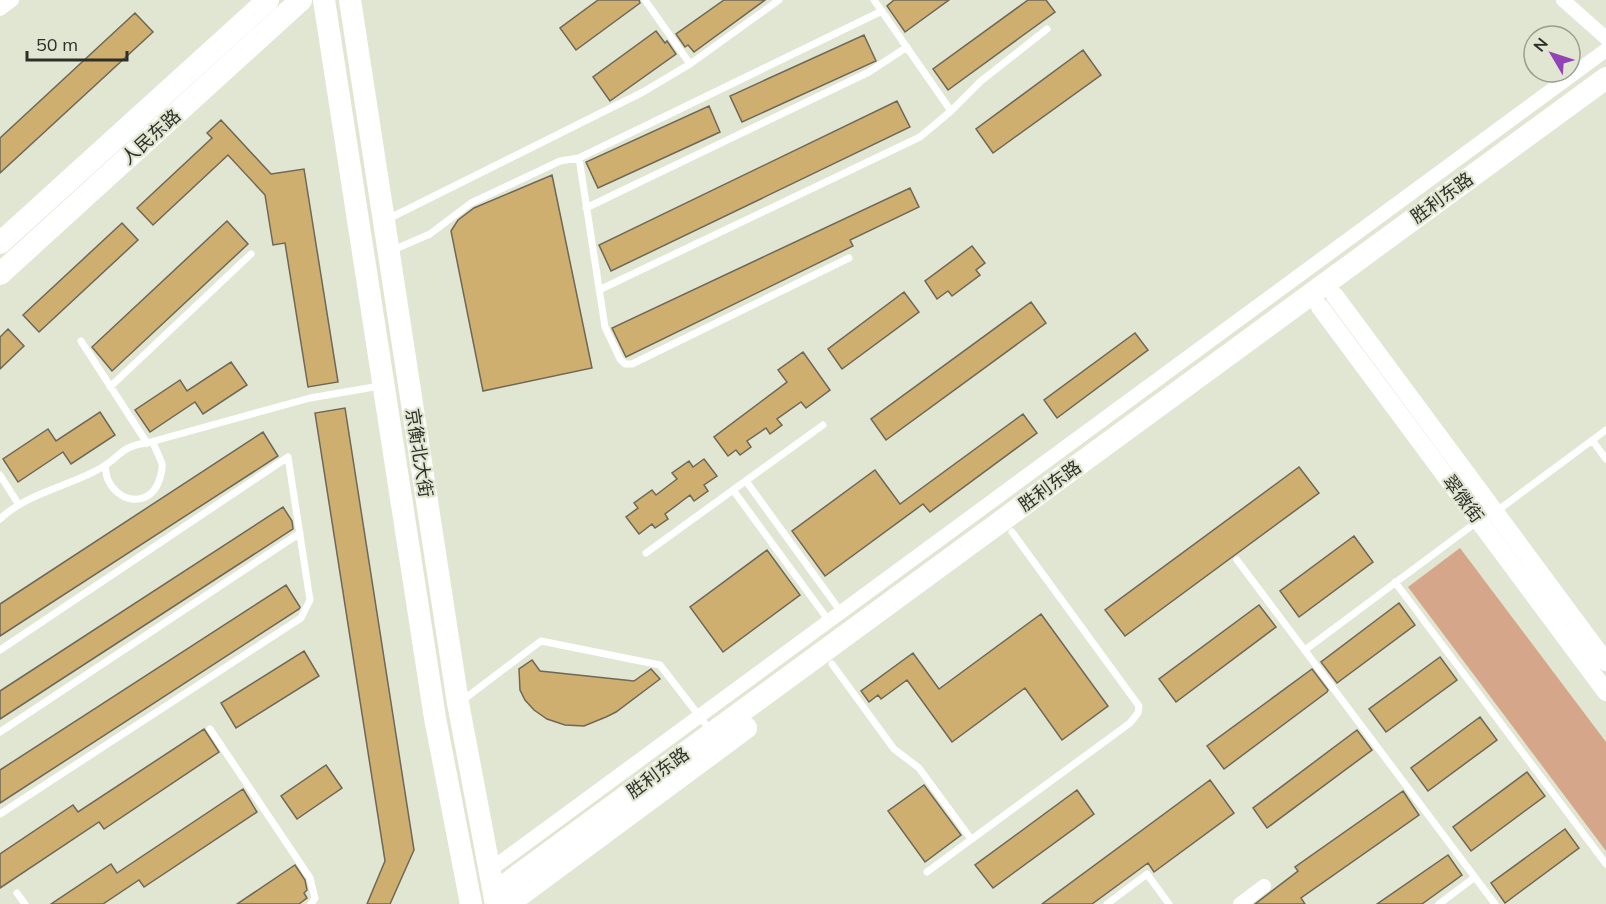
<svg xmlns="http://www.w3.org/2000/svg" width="1606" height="904" font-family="Mulish,'Noto Sans SC',sans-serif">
<rect width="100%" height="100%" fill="#e1e6d2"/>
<path fill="#d5a68a" d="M1460,548L1606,742V851L1408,587Z"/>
<path fill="#ceaf6f" stroke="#6f6757" stroke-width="1.5" d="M598,0H639L640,3L576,50L560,28Z
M724,0H765L694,52L688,45L685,47L676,34Z
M894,0H949L905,32L887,6Z
M1028,0H1046L1055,12L948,90L933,69Z
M135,13L153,32L0,173V138Z
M656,31L665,43L667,41L676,54L610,101L593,77Z
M864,35L876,61L742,122L730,96Z
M1083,50L1101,75L993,153L976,129Z
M897,101L910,127L611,271L599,245Z
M709,106L720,132L598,188L586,162Z
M221,120L271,174L304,169L338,382L308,387L285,243L273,245L265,195L228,155L153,225L137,208L212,138L207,133Z
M552,175L592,368L483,391L451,231L458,220L474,208Z
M910,188L919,207L850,240L853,246L626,357L612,328Z
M227,221L248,244L112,371L92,347Z
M122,223L138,240L39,332L23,315Z
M972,246L985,263L976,270L980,275L952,296L948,291L937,299L925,281Z
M904,292L919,312L842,369L828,349Z
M1031,302L1046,323L886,440L871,419Z
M8,329L24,346L0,369V337Z
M1135,333L1148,350L1057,418L1044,400Z
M803,352L830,390L806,408L801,402L777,419L782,425L770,434L766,428L747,441L751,447L740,455L736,450L728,456L714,437L787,382L778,370Z
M231,362L247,385L203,414L195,402L150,432L135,410L180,380L187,391Z
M345,408L414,850L390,904H367L385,861L315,413Z
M100,412L115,435L71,464L63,452L18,482L3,459L48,429L56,441Z
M1023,414L1037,433L930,512L923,504L825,576L792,531L875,470L900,504Z
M263,432L278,456L0,636V604Z
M704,459L717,476L704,485L708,491L694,501L690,495L665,514L668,519L655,528L652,524L639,534L626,517L638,508L634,503L652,490L656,495L677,479L672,473L689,461L693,467Z
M1299,467L1319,493L1125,636L1105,610Z
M283,507L292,521L293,529L0,719V691Z
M1354,536L1373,562L1299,617L1280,591Z
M767,550L800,595L723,652L690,607Z
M286,585L300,607L299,609L0,803V770Z
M1399,603L1415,625L1337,683L1321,662Z
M1259,605L1276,627L1176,702L1159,679Z
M1041,614L1108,706L1062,740L1025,688L952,742L907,680L881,699L878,695L869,702L861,691L913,653L939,689Z
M304,651L319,676L236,728L221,703Z
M1440,657L1457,680L1386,732L1369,709Z
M532,660L540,671L634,681L651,669L660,679L616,712L606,717L584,726L565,725L547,719L534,710L525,700L520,690L519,669Z
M1312,669L1328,690L1327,692L1224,769L1207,746Z
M1480,717L1497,740L1428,791L1411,768Z
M204,729L219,752L104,829L99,822L0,888V854L73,805L78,812Z
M1357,730L1372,750L1267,828L1253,808Z
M326,765L342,788L297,819L281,796Z
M1527,772L1545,796L1471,851L1453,827Z
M1210,780L1234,813L1154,872L1148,863L1092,904H1042Z
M924,785L961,835L925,862L888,811Z
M243,789L257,812L144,887L139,880L103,904H51L111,864L117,873Z
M1077,790L1094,814L993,888L975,865Z
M1403,791L1419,815L1301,898L1305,904H1255L1298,871L1295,867Z
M1565,829L1579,848L1505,903L1491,883Z
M1448,855L1462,875L1422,904H1377Z
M295,865L305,880L307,890L304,893L307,898L299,904H237Z"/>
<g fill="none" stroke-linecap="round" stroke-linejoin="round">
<path stroke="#fff" stroke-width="7" d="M645,0L690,64
M874,0L951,111
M579,158L605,327L620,359L625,364H632L849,258
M586,208L869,72L907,47
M388,219L643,92L690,64L779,0
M393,250L430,234L471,203L560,161L579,158L882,11
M599,290L920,137L951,111L981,81L1047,29
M81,341L147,443
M110,387L251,254
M1592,440L1606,459
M105,466C106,470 106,476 108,480C120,505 152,507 160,478C161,474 163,468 162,464C160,457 155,449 153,442
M0,475L19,505
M746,481L841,612
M733,490L829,621
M1497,511L1606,430
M0,519C27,493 67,487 99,469C120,458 120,446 147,443L310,398L380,386
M646,553L823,425
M1237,560L1495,904
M1395,582L1606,864
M0,650L288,457L310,600L301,618L0,814
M1305,650L1478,521
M832,664L894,749L919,768L971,839
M463,700L541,641L660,665L710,730
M210,729L310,878L315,898L311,904
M0,732L300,533
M927,872L1130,723L1138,713L1139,706L1012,532
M17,893L25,904
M1107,904L1147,874L1169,904
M1439,904L1475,877"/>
<path stroke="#fff" stroke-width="14" d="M1563,0L1606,38
M0,9L12,0
M490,870L1606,50
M1240,904L1264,886"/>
<path stroke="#fff" stroke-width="18" d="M1335,296L1606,662
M1320,307L1606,692"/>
<path stroke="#fff" stroke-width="22" d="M324,0L435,718L471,904
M350,0L458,703L496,904
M0,243L268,0
M0,274L301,0
M494,893L1606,78
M508,904L746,728"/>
</g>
<g text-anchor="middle" stroke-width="4.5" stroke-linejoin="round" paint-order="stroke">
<g font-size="18" fill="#2e2f28" stroke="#e1e6d2">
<text transform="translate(151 137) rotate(-42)" y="6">人民东路</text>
<text transform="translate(1442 198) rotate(-36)" y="6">胜利东路</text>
<text transform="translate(419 453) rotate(81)" y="6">京衡北大街</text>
<text transform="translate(1050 486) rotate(-36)" y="6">胜利东路</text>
<text transform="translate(1463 499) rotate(53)" y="6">翠微街</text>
<text transform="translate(658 773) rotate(-36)" y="6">胜利东路</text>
</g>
</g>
<g transform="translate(1552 54) rotate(309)"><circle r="28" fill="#e1e6d2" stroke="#999d8e" stroke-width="1.5"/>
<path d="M0-4.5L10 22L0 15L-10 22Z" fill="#9044b5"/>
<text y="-9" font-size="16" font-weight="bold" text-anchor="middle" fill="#2e2f28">N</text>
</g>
<path d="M27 51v9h100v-9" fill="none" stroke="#2e2f28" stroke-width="3"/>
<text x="36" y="51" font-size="18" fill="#2e2f28" stroke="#e1e6d2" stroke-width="4.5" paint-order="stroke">50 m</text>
</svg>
